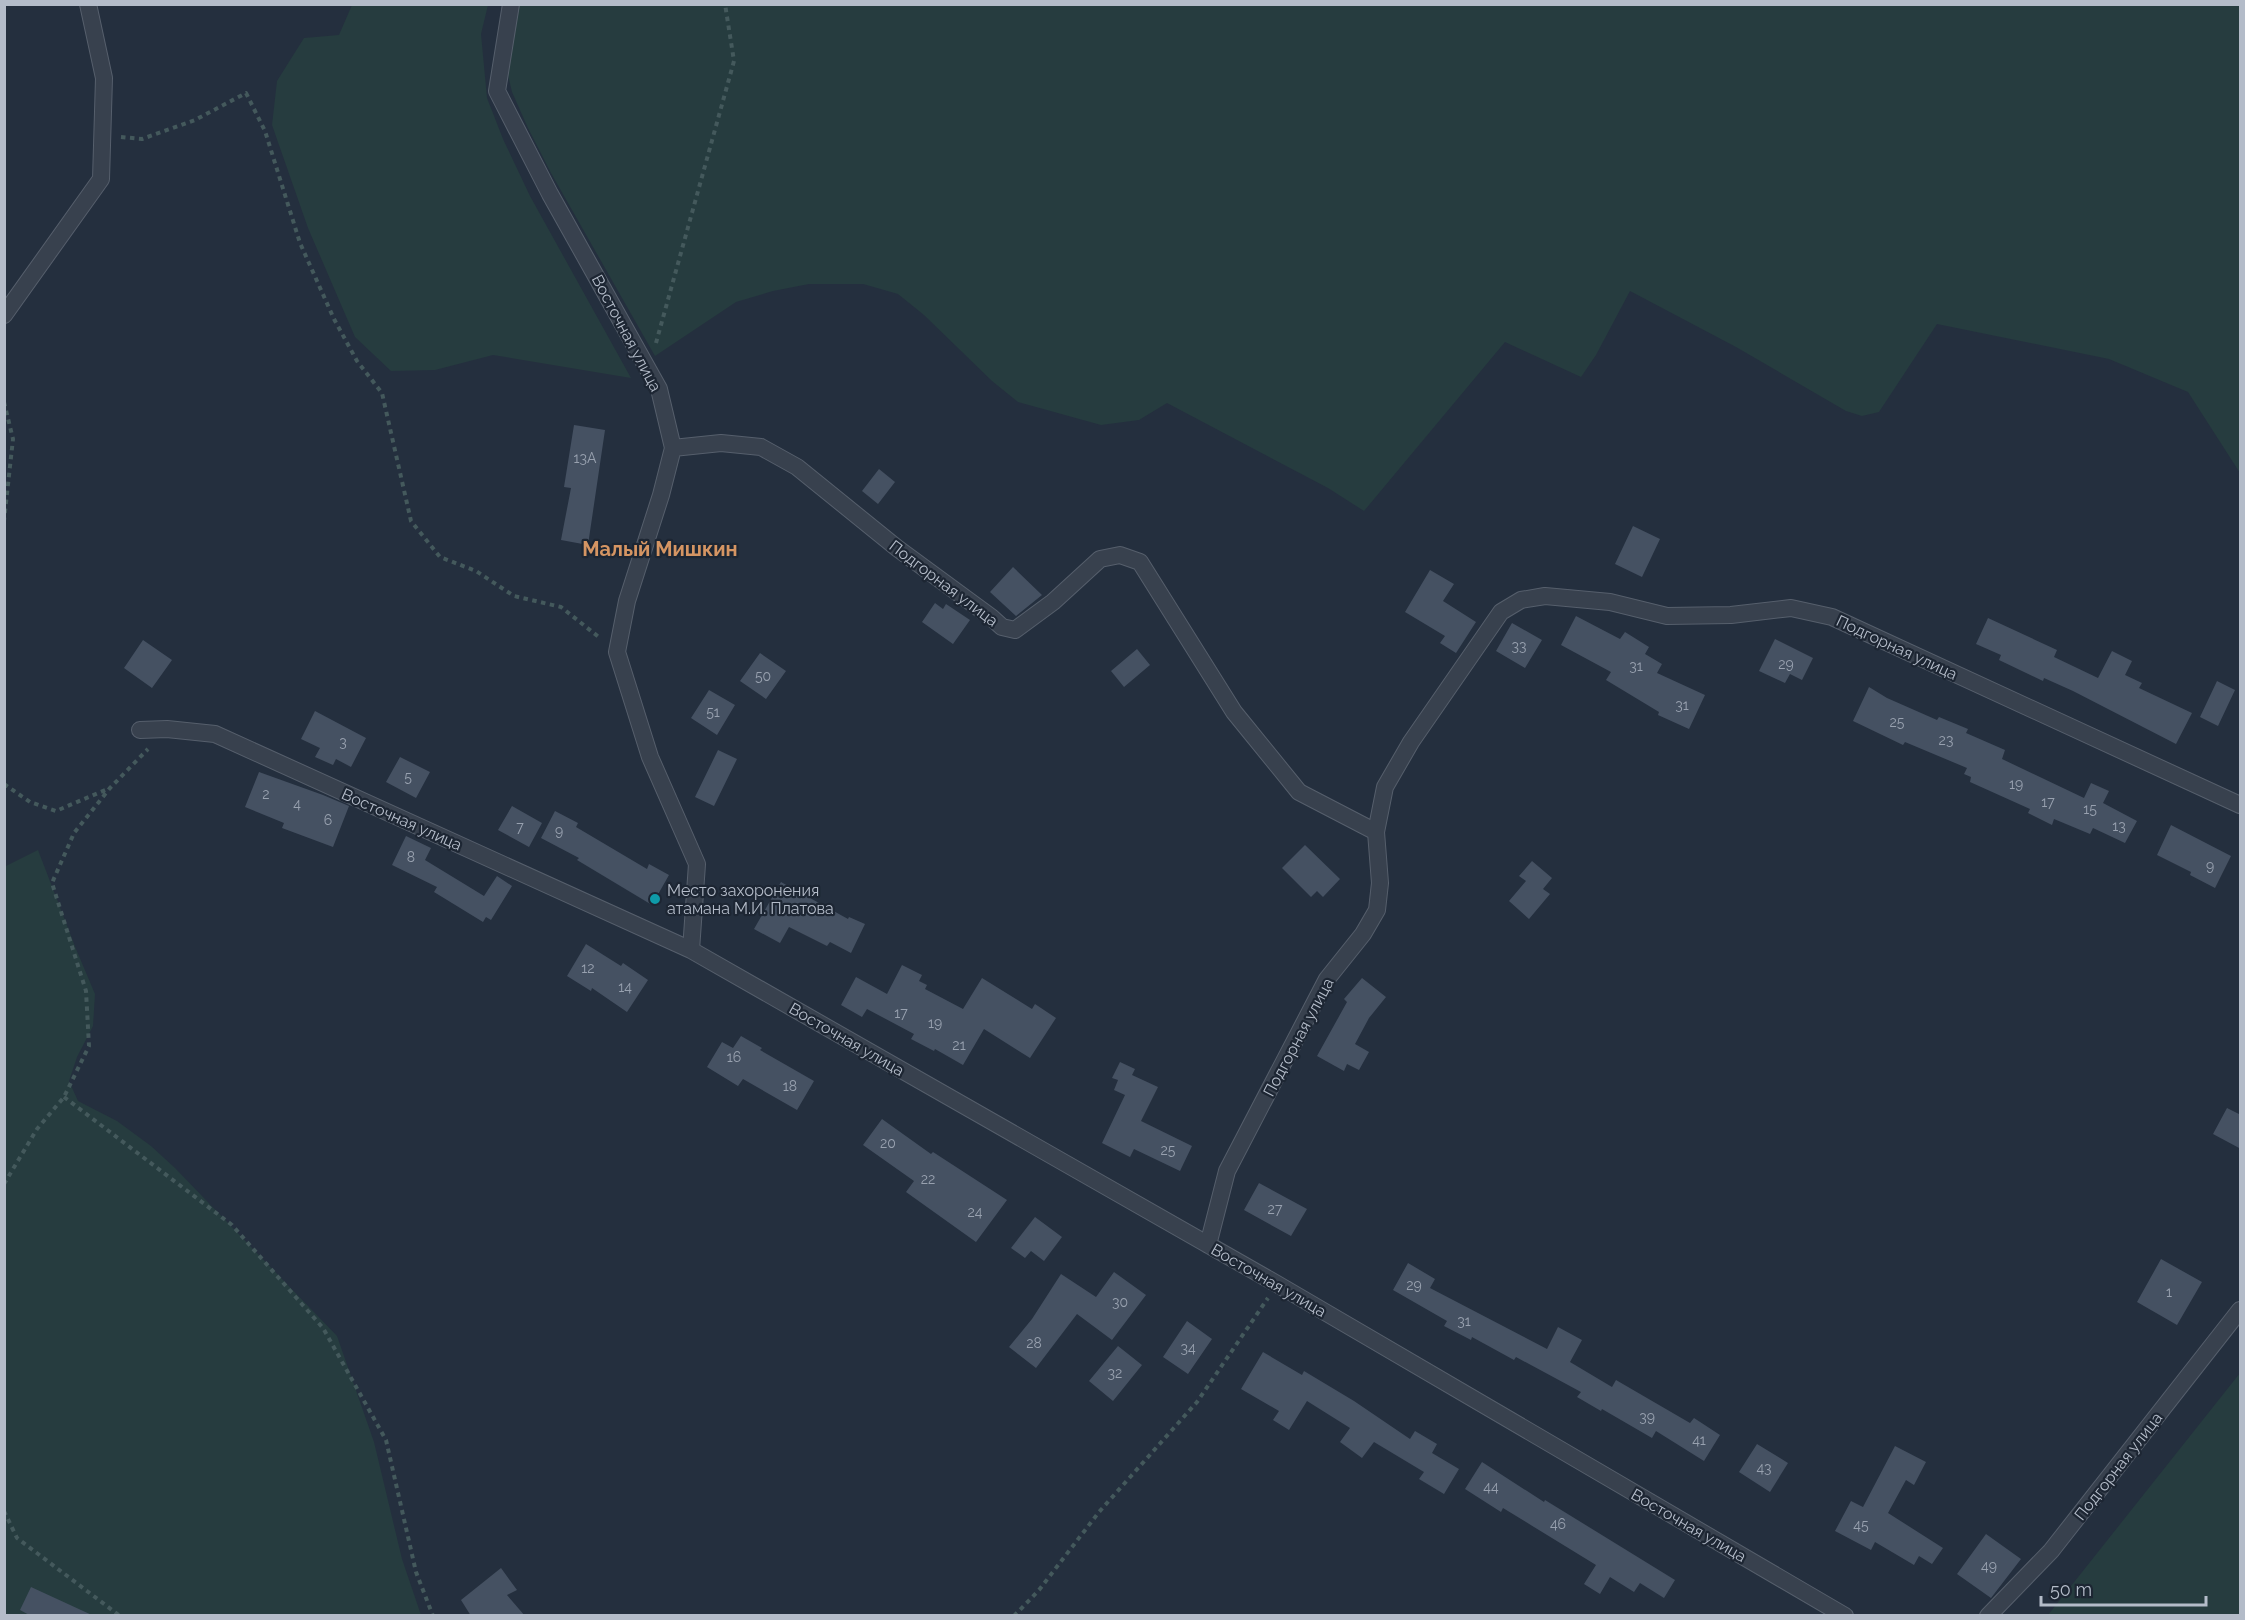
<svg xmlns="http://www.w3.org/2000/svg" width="2245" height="1620" font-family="Raleway,sans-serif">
<rect width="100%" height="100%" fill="#242f3e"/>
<path fill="#263c3f" d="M352,5H488L481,34L487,98L503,139L530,196L631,378L493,355L435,370L391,371L355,337L308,228L272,125L277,81L304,38L339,35Z
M514,5H2240V473L2188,392L2109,359L1937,324L1879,412L1862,416L1846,411L1736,347L1630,291L1596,355L1581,377L1505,342L1364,511L1328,488L1167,403L1139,420L1101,425L1018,402L992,381L924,315L898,294L863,284H809L773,291L736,302L655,356L551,173L528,128L512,92L506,67Z
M38,850L76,949L95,994L93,1026L77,1057L69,1081L78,1101L117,1121L151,1146L175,1168L337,1336L374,1442L402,1559L421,1615L5,1616L4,867Z
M2240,1373V1615H2048Z"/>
<path fill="#455162" d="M574,425L605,430L588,545L561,540L571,488L564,487Z
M879,469L895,482L878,504L862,491Z
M1633,526L1660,539L1642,577L1615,564Z
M1013,567L1042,595L1016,616L990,592Z
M1430,570L1454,584L1443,601L1476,622L1456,653L1440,643L1445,636L1405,612Z
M935,603L943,609L946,604L970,620L953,644L922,622Z
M1576,616L1620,639L1625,632L1649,647L1645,654L1662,664L1657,673L1705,695L1689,729L1658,715L1659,712L1606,680L1611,672L1561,645Z
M1988,618L2057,650L2054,657L2098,678L2112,651L2132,661L2125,675L2142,683L2139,688L2192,713L2176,744L2073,691L2044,678L2043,681L1999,660L2001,655L1976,644Z
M1512,623L1542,640L1525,668L1496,651Z
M1775,639L1813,658L1802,680L1790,674L1785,683L1759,671Z
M143,640L172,660L152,688L124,668Z
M1137,649L1150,665L1124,687L1111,671Z
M760,653L786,671L766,699L740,681Z
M2217,681L2235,690L2218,726L2200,717Z
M1869,687L1887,698L1937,720L1939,717L1968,729L1966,733L2005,750L2002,759L2084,798L2091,783L2109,791L2103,803L2137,821L2125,843L2093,828L2090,834L2054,819L2052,825L2028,813L2030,809L1970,782L1971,777L1964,774L1967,768L1905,742L1903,745L1853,721Z
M709,690L735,705L717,735L691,718Z
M315,711L366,738L351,767L336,759L333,765L315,757L320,748L301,739Z
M718,750L737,759L714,806L695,797Z
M400,757L430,772L416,798L386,782Z
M259,772L323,795L349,806L333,847L282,828L284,823L245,807Z
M512,806L542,823L529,847L498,830Z
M555,811L578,823L576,827L647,869L649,864L669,875L652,905L577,860L579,858L541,838Z
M2171,825L2231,856L2215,888L2190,875L2191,872L2157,855Z
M406,836L431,848L425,860L484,896L497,876L512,886L491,920L486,917L483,922L434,892L437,887L392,865Z
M1305,845L1340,879L1323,897L1317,891L1311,897L1282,868Z
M1532,861L1552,878L1543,889L1550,894L1529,919L1509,901L1526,881L1519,876Z
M781,882L848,919L849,917L865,924L851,953L830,942L827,946L789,927L780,943L754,929Z
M586,944L621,966L623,963L648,980L627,1012L592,988L591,991L567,976Z
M902,965L922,975L919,981L927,985L925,989L963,1009L982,978L1032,1009L1035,1004L1056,1018L1030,1058L984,1029L963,1065L935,1049L934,1051L911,1039L914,1034L867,1009L862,1017L841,1005L856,977L887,994Z
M1362,978L1386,997L1369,1018L1355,1044L1369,1052L1359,1070L1347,1064L1344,1071L1317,1056L1347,1002L1344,999Z
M741,1036L762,1048L760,1050L814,1081L797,1110L743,1079L738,1086L707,1067L722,1042L733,1048Z
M1120,1062L1135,1069L1132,1075L1158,1087L1141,1121L1192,1146L1180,1171L1134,1149L1130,1157L1102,1143L1125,1095L1114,1090L1118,1080L1112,1078Z
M2227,1108L2241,1115V1149L2213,1134Z
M882,1119L931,1154L933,1152L1007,1200L976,1242L906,1192L914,1181L863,1145Z
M1259,1183L1307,1209L1291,1236L1244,1210Z
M1035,1217L1062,1237L1044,1261L1031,1251L1025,1258L1011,1248Z
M2161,1259L2202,1282L2177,1325L2137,1302Z
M1408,1263L1435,1279L1430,1288L1547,1349L1558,1327L1582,1340L1570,1362L1612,1387L1616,1380L1690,1423L1694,1418L1720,1435L1704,1461L1656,1431L1652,1438L1602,1409L1601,1411L1577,1397L1581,1392L1516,1357L1514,1360L1472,1337L1471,1340L1444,1326L1447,1321L1393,1290Z
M1114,1272L1146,1295L1112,1340L1077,1314L1036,1368L1009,1347L1032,1319L1061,1274L1096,1297Z
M1187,1321L1212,1339L1188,1374L1163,1357Z
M1118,1346L1142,1365L1113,1401L1089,1381Z
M1263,1352L1302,1375L1304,1371L1354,1401L1410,1439L1415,1431L1437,1444L1432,1453L1459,1469L1444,1494L1419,1479L1424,1472L1374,1442L1362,1458L1340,1442L1350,1428L1307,1401L1289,1430L1273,1420L1279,1411L1241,1389Z
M1757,1444L1788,1463L1770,1492L1739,1472Z
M1895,1446L1926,1462L1914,1485L1906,1480L1888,1513L1943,1548L1932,1564L1919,1556L1914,1565L1875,1542L1871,1550L1835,1531L1851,1501L1863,1507Z
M1482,1462L1544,1502L1545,1500L1675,1580L1664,1598L1640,1583L1634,1592L1610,1577L1600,1594L1584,1584L1596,1565L1503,1508L1501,1512L1465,1489Z
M1986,1534L2021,1559L1991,1598L1957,1574Z
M501,1568L517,1590L507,1595L525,1616H471L461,1600Z
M31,1587L94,1616H31L20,1610Z"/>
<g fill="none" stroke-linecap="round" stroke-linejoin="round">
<g stroke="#565f6c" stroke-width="18">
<path id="street" d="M511,4L497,91L550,194L659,389L673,448L661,495L627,601L617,652L650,757L697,864L691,950
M4,315L101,179L104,78L88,4
M673,448L721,443L761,447L797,467L897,548L991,617L1002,627L1015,630L1053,602L1100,559L1120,555L1140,562L1234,712L1299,792L1376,832
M140,730L167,729L215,734L691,950L1277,1284L1845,1616
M1208,1245L1227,1171L1327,979L1363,934L1377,910L1380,883L1376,832L1385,787L1411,742L1501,612L1521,600L1545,596L1610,602L1667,616L1731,615L1791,608L1832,617L2240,805
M1988,1616L2051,1551L2240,1310"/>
</g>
<path stroke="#44595c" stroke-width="4" stroke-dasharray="4.5 4.5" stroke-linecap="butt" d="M121,137L142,139L195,120L246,93L265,131L300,243L334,319L357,361L382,393L411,521L440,557L476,571L514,596L561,607L600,638
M656,343L734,61L725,4
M4,402L13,439L4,521
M4,784L30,802L56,811L110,788
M64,1097L232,1225L323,1328L386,1440L416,1572L433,1616
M4,1184L37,1129L64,1097L89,1046L86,991L52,883L74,833L110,788L148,749
M4,1511L17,1538L120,1616
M1014,1616L1039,1590L1099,1512L1197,1402L1268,1298"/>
<use href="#street" stroke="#38414e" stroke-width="16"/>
</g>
<circle fill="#0f9aa8" stroke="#1d2633" stroke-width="2" cx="655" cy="899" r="6"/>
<g text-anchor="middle" stroke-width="4.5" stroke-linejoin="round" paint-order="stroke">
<g font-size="14" fill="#98a1af">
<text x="585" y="463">13А</text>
<text x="1519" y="651">33</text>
<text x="1786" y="669">29</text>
<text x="1636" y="671">31</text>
<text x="763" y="681">50</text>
<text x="1682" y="710">31</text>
<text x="713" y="717">51</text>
<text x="1897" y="727">25</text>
<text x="1946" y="745">23</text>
<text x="343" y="747">3</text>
<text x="408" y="782">5</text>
<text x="2016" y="789">19</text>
<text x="266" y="799">2</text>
<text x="2048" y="807">17</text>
<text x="297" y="809">4</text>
<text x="2090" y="814">15</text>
<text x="328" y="825">6</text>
<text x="2119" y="831">13</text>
<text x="520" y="832">7</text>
<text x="559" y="836">9</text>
<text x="411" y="862">8</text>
<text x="2210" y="871">9</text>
<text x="588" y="973">12</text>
<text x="625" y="992">14</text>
<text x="901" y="1018">17</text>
<text x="935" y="1028">19</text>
<text x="959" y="1050">21</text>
<text x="734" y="1062">16</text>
<text x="790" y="1091">18</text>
<text x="888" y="1148">20</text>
<text x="1168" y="1155">25</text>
<text x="928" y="1184">22</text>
<text x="1275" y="1214">27</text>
<text x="975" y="1217">24</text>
<text x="1414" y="1290">29</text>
<text x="2169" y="1297">1</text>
<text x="1120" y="1307">30</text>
<text x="1464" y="1326">31</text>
<text x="1034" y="1348">28</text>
<text x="1188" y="1353">34</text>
<text x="1115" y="1378">32</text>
<text x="1647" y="1422">39</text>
<text x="1699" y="1445">41</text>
<text x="1764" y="1473">43</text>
<text x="1491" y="1492">44</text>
<text x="1558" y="1529">46</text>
<text x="1861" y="1530">45</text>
<text x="1989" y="1571">49</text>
</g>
<g font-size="16" fill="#b4bcc9" stroke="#1d2633">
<text transform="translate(627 333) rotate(62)" y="6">Восточная улица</text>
<text transform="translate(944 583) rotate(37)" y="6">Подгорная улица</text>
<text transform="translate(1897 647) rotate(25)" y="6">Подгорная улица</text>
<text transform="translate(402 819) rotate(24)" y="6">Восточная улица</text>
<text transform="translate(1298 1037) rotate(-62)" y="6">Подгорная улица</text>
<text transform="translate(847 1039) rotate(30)" y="6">Восточная улица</text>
<text transform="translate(1269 1280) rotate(30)" y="6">Восточная улица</text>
<text transform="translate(2118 1466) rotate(-52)" y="6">Подгорная улица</text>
<text transform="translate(1689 1525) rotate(30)" y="6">Восточная улица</text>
</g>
<g font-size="16" fill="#b4bcc9" stroke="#1d2633" text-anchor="start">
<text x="667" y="896">Место захоронения<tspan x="667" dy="18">атамана М.И. Платова</tspan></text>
</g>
<g font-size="20" font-weight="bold" fill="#d59563" stroke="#1d2633">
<text x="660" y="556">Малый Мишкин</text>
</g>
</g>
<rect width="2245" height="1620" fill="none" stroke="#b4bcc9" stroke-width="12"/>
<path d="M2041 1596v9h165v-9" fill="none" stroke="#b4bcc9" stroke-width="3"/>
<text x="2050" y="1596" font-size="18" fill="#b4bcc9" stroke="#1d2633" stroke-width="4.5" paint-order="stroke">50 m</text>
</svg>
